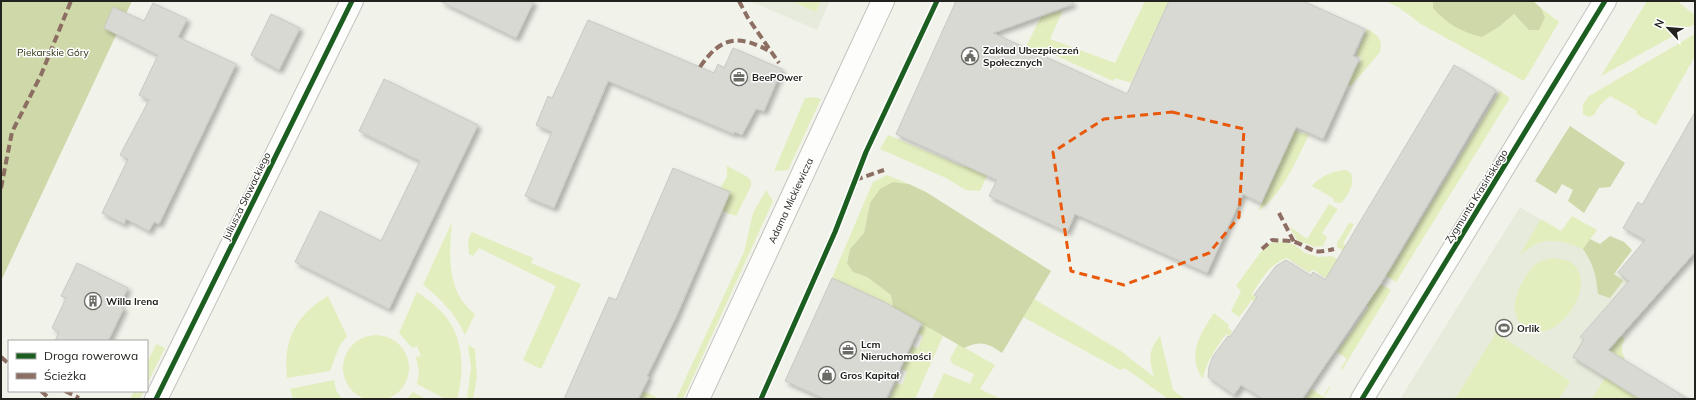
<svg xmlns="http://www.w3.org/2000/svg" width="1696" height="400" font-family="Mulish,sans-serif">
<defs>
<filter id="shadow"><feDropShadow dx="3.5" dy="3.5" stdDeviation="2" flood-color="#0004"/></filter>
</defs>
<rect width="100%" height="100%" fill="#f1f2ea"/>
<path fill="#e7ebdb" d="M750,1H830L817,30Z
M1520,207L1588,249L1629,281L1580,337L1621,358L1595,399H1400Z"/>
<path fill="#e3eebe" d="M792,1H821L816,12Z
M1145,1H1169L1131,83L1115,78L1113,81L1045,51L980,191L966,190L946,178L880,149L888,135L964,167L1041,17L1063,10L1050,39L1115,63Z
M1385,1H1433V8L1500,26L1514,14L1529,30L1545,17L1541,8L1559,22L1524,81L1421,24L1398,7Z
M1647,1H1677L1695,15V24L1601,76Z
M1367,29C1378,35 1383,39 1380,52L1351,86L1341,82L1355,69L1362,58L1356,55Z
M1695,34V56L1656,125L1636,114L1637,111L1610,96L1600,105L1594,115L1588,117L1583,114V104L1589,96Z
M1500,91L1510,98L1396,282L1337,247V243L1349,223L1354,224L1343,244L1389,272Z
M816,97L821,99L788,170L774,171L805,98Z
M1294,131L1309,135C1295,162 1283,194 1258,211Z
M727,166L748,177L751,181V186L736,216L722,211L720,188L727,177Z
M1346,170L1351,173C1355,185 1348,194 1342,203L1334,202L1333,198L1312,186C1320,176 1333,171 1346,170Z
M887,175L909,184L893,182L870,203L864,233L850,249L847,263L853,272L867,277L891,295L893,307L832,278L873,182Z
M766,190L773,201L683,399H676L744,252L753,213Z
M1329,204L1338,209L1322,233L1327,237L1323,246L1315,247L1297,240L1289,226L1307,239Z
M1572,216L1597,230L1583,249C1556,238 1541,236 1519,256L1541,219L1561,231Z
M452,222C449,254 446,292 475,314L465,335C456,315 441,298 423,285Z
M472,232L533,258L531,263L581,284L541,369L523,360L556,286L479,248L473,256L469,254L468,240Z
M1284,242L1295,245L1305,253L1319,257L1332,256L1391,290L1342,370L1341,368L1347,359L1337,352L1369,307L1314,270L1309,272L1287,258C1269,264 1262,279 1252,294L1256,298L1254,301L1252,300L1239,317L1231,311L1241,291L1236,286L1260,253L1270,243Z
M1552,258C1558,259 1566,259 1570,262C1605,285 1547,358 1520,323C1507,306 1521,280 1533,267C1538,261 1545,260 1552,258Z
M417,292C429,300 441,309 449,321C464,343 464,375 457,399H445L417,384L419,372L416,357L421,356L417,346L412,348L399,333Z
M328,296L347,336L339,347L330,371L287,378C283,340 295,316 328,296Z
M1034,299L1121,351L1154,377C1149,360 1148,350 1160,336L1173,390L1185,399H1168L1125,368L1120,370L1023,317Z
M1214,313L1229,325L1228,328L1232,331L1230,336L1226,334C1216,349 1206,361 1203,379C1186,355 1200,334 1214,313Z
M923,324L943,336L915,399H889L896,383L902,385L907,372L902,369L912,346L918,349L923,336L918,333Z
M1496,333L1570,381L1559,399H1455Z
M343 368a33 33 0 1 1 66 0a33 33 0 1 1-66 0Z
M1621,336L1625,339L1622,345V352L1640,399H1592L1616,361L1609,351Z
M156,344L165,348L147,384V363Z
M958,344L995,365L980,389L1001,399H932L944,373L970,384L974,374L953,364L950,359Z
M468,345L475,349L477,377L473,399H467L471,367Z
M334,380L336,390L342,399H293L290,389Z
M1329,387L1330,388L1323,399H1305L1312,389L1323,397Z
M134,391H144L140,399H130Z
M644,391L659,399H640Z
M413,392L426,399H407Z"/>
<path fill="#ced8a8" d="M1,1H132L1,281Z
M1433,1H1533L1541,8L1545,17L1539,30H1529L1514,14L1500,26L1482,37C1461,32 1447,24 1433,8Z
M1570,126L1625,163L1610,187L1599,188L1584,213L1568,201L1573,190L1562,184L1556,194L1535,181Z
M893,182L909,184L926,192L1051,271L1002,353C988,343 981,340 964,348L893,307L891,295L867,277L853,272L847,263L850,249L864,233L870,203L880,189Z
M1610,236L1624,242L1632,250L1614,274L1623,281L1610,298L1598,294C1596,275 1594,265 1583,249L1590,239L1600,244Z"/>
<path fill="#d8d9d3" stroke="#c8c9c4" filter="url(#shadow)" d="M440,1H534L516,38Z
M956,1H1072L1073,4L993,33L1127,94L1169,1H1303L1365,29L1353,56L1359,59L1323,139L1296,127L1261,203L1243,194L1207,273L1075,214L1067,232L989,196L997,180L896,134Z
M153,3L187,19L178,37L236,64L159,224L154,222L149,231L126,219L124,224L102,213L128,159L120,155L149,100L139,95L158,55L104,28L113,7L144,21Z
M271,14L300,28L279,70L251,55Z
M588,20L714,73L718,64L724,68L733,48L782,69L764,111L756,109L742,135L735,132L734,134L608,81L554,208L525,196L552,132L536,125L548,96L552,98Z
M1454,65L1496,90L1381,283L1302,399H1263L1241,385L1234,395L1208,377L1209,367L1213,356L1228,336L1230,337L1257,297L1254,295L1276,266L1286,260L1311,276L1313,272L1325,280Z
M384,79L478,125L389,309L295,262L320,211L381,241L420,161L359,131Z
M1695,112V252L1608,350L1688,399H1640L1573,357L1584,339L1580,337L1629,281L1618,272L1645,240L1623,228L1638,202L1642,205Z
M673,168L730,192L676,317L647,376L649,377L638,399H564L609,297L616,300Z
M77,263L128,288L119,305L124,308L108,341H55L59,332L52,328L66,298L61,296Z
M832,278L884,302L921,323L886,399H825L785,381Z"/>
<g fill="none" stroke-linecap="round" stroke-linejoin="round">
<g stroke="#c2c3bd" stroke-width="24">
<path id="street" d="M156,399L352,1
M1362,399L1605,1"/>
</g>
<g stroke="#c2c3bd" stroke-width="24">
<g id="secondary">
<path id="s1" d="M698,399L883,1"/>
</g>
</g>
<use href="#street" stroke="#fdfdfc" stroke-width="22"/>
<use href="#secondary" stroke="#fdfdfc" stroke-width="22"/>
<path stroke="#8d6e63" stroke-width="4" stroke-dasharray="8 4" stroke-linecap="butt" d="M739,1L748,18L779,63
M700,67C721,36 739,34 771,52
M855,180L884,170
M1,188L12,132L41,75L71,1
M1279,213L1294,242
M1262,249L1272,240C1279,241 1288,240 1295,242C1314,249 1311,255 1334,249
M1,357L9,364
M41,391L50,399
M65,391L79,398"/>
<g stroke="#fff" stroke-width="8">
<path id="cycleway" d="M156,399L352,1
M761,399L835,232L866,152L937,1
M1362,399L1605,1"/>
</g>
<use href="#cycleway" stroke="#1b5e20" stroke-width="5"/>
</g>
<path fill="none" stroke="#e8590c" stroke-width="3" stroke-dasharray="8 5" stroke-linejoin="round" d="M1172,112L1244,129L1239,217L1209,253L1124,285L1071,271L1053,152L1104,119Z"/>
<defs>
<g id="civic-ring" transform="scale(0.9)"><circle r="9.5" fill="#fff" stroke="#6a6b65" stroke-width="1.5"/><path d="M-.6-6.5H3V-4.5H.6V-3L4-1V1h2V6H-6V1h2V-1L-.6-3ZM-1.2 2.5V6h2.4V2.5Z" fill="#6a6b65"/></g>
<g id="office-ring" transform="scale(0.9)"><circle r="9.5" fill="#fff" stroke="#6a6b65" stroke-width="1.5"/><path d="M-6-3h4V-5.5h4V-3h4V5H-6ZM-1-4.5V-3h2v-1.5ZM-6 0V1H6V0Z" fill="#6a6b65"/></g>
<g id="building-ring" transform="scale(0.9)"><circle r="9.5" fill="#fff" stroke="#6a6b65" stroke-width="1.5"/><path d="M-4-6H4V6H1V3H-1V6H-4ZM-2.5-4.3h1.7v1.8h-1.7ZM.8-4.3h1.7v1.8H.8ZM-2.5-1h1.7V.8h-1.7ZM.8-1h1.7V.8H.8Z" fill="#6a6b65"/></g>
<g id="stadium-ring" transform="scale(0.9)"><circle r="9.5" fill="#fff" stroke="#6a6b65" stroke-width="1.5"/><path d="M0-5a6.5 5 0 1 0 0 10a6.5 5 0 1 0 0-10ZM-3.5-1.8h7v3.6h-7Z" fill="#6a6b65"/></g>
<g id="shop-ring" transform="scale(0.9)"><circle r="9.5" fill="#fff" stroke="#6a6b65" stroke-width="1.5"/><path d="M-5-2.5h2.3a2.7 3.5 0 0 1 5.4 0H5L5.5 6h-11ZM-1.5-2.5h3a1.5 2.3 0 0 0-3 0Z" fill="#6a6b65"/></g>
</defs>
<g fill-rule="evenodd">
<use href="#civic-ring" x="970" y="56"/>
<use href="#office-ring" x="739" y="77"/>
<use href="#building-ring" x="93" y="301"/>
<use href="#stadium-ring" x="1504" y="328"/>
<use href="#office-ring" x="848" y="350"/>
<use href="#shop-ring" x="827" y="375"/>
</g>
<g text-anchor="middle" stroke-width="3" stroke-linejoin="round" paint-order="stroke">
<g font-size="10" font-weight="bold" fill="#22231e" stroke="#fff" text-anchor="start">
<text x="983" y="54">Zakład Ubezpieczeń<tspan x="983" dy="12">Społecznych</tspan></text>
<text x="752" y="81">BeePOwer</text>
<text x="106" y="305">Willa Irena</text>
<text x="1517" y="332">Orlik</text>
<text x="861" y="348">Lcm<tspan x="861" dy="12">Nieruchomości</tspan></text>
<text x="840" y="379">Gros Kapitał</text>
</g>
<g font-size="10" fill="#282e0b" stroke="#fff">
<text x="53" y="56">Piekarskie Góry</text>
</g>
<g font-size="10" fill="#22231e" stroke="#fff">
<text transform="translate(246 196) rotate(-64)" y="4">Juliusza Słowackiego</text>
<text transform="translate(1476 196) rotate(-58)" y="4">Zygmunta Krasińskiego</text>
<text dy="4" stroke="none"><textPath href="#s1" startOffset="219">Adama Mickiewicza</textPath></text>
</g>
</g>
<rect width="1696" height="400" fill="none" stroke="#22231e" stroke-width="4"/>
<rect x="8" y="340" width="140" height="52" fill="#ffffff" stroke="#a7a7a5"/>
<rect x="16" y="353" width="20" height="6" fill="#1b5e20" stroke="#a7a7a5"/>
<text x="44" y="360" font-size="12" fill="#22231e">Droga rowerowa</text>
<rect x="16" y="373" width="20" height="6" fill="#8d6e63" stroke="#a7a7a5"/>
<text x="44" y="380" font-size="12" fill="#22231e">Ścieżka</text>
<g transform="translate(1668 28) rotate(296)" stroke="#ffffff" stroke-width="3" paint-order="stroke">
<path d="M0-3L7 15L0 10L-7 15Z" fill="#22231e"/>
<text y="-6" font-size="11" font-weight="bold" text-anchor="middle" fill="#22231e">N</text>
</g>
</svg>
